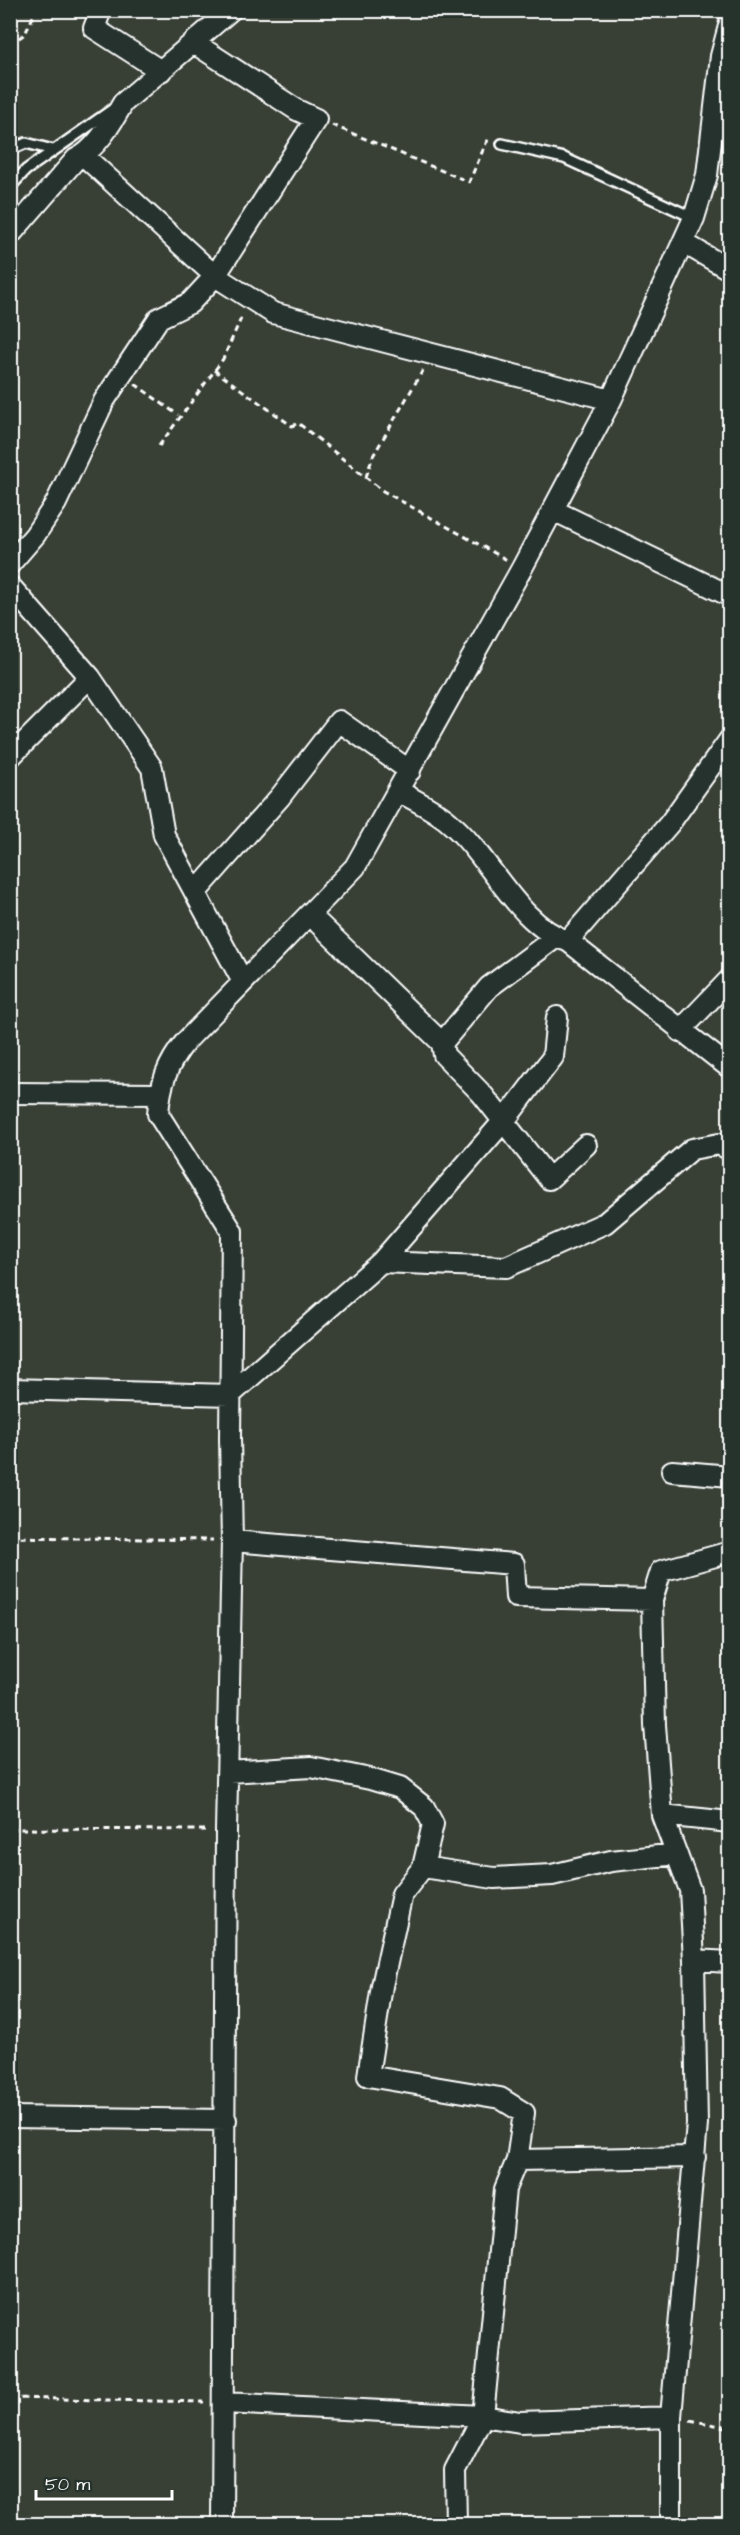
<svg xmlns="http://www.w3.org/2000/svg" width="740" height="2535" font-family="'Architects Daughter',sans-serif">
<rect width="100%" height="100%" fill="#384036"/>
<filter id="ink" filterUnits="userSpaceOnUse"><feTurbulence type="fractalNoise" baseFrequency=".0167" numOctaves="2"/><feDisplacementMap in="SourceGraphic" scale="12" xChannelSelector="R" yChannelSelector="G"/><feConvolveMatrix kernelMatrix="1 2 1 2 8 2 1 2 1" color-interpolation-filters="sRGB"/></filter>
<g filter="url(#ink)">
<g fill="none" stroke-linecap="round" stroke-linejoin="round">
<g stroke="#fff" stroke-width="14">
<path id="lane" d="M502,144L564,158L694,218
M10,150L26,143L53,150
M10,187L26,170L116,107"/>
</g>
<g stroke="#fff" stroke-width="24">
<path id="street" d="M101,10L94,28L161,71
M84,156L215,276L273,313L611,400
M10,235L76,159C96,150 113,121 123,103L231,10
M684,243L730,270
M553,510L730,596
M10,564L35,535L56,503L104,401L159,318L190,303L215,276L316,119L297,110L194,43
M10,586L90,677L152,768L164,835L243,982
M10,757L90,677
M399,791C415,801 436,810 450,823C489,855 518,926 568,941L670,823L730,739
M195,893L280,797L339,721L410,771
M310,915L442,1043L444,1055L482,1094L549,1179L586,1145
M568,941L730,1068
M680,1031L730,979
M442,1043L489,987L555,938
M10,1093L159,1094
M381,1262L506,1267L605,1223L692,1149L719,1144L730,1150
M10,1389L230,1395L381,1262L508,1116L553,1057L557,1017
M672,1471L730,1476
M232,1541L514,1564L516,1597L652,1600L661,1571L730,1552
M652,1600L655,1725L662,1815L690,1890L694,1960L697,2124L671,2417V2524
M228,1772L311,1767L370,1779L400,1788L424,1807L433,1824L423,1867L494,1878L552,1875L611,1861L677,1854
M662,1815L730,1822
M423,1867L402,1894L382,1986L368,2076L500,2098L524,2113L517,2160L505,2189L483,2416L455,2470L456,2524
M694,1960L730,1962
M10,2117L226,2120
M517,2160L695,2157
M224,2403L483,2416L520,2422L671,2417
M222,2524L226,1831L232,1541L230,1438L232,1231L158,1114C160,1085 167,1064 186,1041L355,867L522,568L611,400L694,218L707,175L721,56L730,22"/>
</g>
<path stroke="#fff" stroke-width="3" stroke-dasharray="6 4.5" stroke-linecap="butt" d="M10,44L25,34L36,10
M332,125L469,182L487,141L491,142
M214,370L292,426L298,423L383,491L507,560
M135,384L178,415
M159,446L223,359L243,314
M366,477L373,456L423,370
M10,1537L213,1540
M10,1829L207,1830
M10,2398L204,2402
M690,2420L730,2428"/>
<use href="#lane" stroke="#26332d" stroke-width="9"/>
<use href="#street" stroke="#26332d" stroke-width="20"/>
</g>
</g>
<rect width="740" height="2535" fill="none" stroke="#26332d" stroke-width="36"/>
<rect x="18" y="18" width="704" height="2499" fill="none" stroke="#fff" stroke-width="2" filter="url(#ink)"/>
<path d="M36 2490v9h136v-9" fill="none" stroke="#ffffff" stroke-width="3"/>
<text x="45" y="2490" font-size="18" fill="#ffffff" stroke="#26332d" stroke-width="4.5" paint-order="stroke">50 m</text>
</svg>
